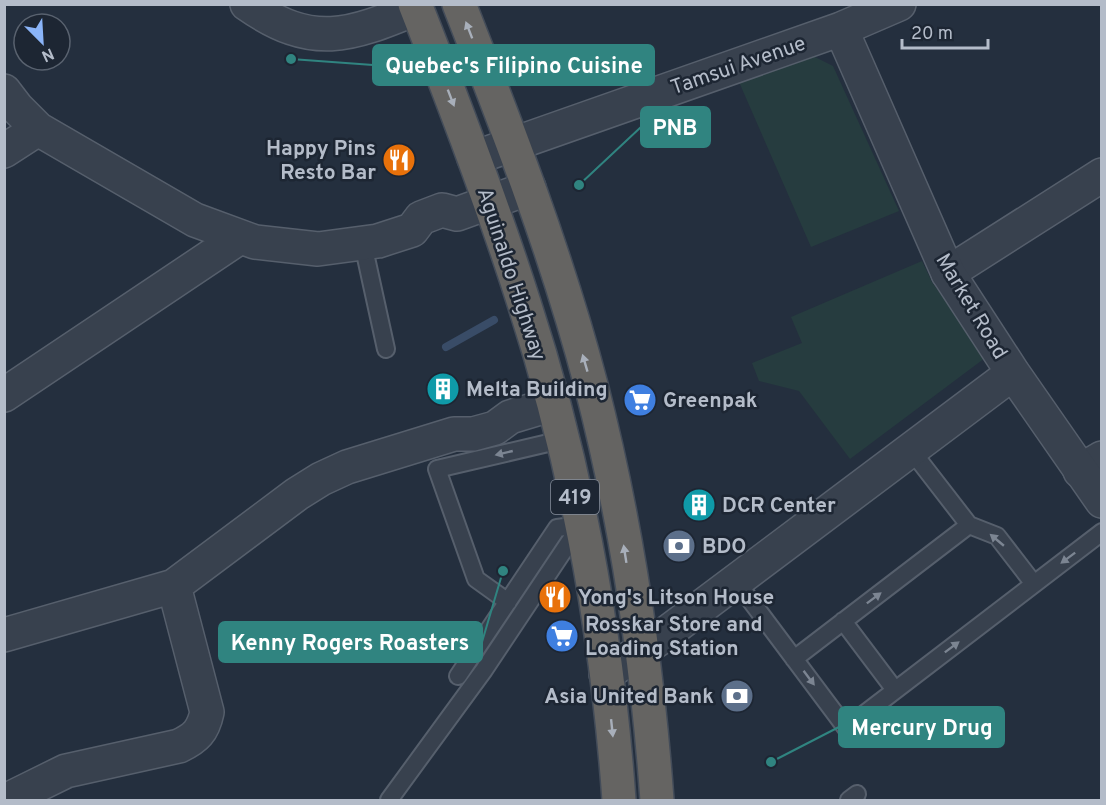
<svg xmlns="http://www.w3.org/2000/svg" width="1106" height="805" font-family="Overpass,sans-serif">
<rect width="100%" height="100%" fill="#242f3e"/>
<path fill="#263c3f" d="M811,55L833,66L899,211L811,247L739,82Z
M922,261L932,282L985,358L850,459L799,391L759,381L752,363L802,343L791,317Z"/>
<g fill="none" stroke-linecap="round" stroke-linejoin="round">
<path stroke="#394c67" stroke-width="8" d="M446,347L494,320"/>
<g stroke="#565f6c" stroke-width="20">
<path id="service" d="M363,244L386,349
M911,450L969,525L997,536L1034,584
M736,581L846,728L1102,532
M508,602L476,579L437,469L561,440
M843,621L895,690
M794,659L969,525
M458,676L557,528L581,525
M389,800L484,670L580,526
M849,800L857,794"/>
</g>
<g stroke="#565f6c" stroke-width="36">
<path id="minor" d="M247,4C313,50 349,36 417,8
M4,91L17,108L38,129L195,220L255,242L318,249L378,241L412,230L421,218L442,210L457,214L529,188
M4,151L38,129
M948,273L1102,175
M4,395L240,237
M1080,471L1102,458
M4,635L174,586L297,494L321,479L347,467L454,434H473L495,428L510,417L553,404
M7,800L66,771L179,746C196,738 203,731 207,712L174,586"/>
</g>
<g stroke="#565f6c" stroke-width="36">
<path id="tertiary" d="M841,29L948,273L1013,373L1102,501
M474,158L841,29L899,4
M606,674L660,638L1013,373"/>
</g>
<g stroke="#434c59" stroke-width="36">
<path id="trunk" d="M415,4C454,103 492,202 524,303C576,463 607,633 619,800
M459,4C508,129 557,255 591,385C626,520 647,661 657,800"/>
</g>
<use href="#service" stroke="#38414e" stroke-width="16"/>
<use href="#minor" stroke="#38414e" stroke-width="33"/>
<use href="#tertiary" stroke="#38414e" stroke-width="33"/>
<use href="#trunk" stroke="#656462" stroke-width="33"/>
</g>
<defs><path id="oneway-solid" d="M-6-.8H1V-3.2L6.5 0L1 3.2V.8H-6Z" transform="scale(1.5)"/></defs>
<g fill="#a8afba">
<use href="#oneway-solid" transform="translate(469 30) rotate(-111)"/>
<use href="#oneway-solid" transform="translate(451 98) rotate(69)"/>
<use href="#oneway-solid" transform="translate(585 363) rotate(-106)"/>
<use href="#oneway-solid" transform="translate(625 554) rotate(-99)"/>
<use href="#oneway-solid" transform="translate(612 728) rotate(84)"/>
</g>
<g fill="#7c8592">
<use href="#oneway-solid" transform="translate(504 453) rotate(167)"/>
<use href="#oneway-solid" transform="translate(997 540) rotate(-140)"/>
<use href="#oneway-solid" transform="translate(1068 558) rotate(143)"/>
<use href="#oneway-solid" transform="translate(874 598) rotate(-37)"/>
<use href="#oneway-solid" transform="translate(952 647) rotate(-37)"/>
<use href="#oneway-solid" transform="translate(809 678) rotate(53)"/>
</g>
<defs>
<g id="restaurant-disc" transform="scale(1.725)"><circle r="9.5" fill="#e8710a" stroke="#1d2633"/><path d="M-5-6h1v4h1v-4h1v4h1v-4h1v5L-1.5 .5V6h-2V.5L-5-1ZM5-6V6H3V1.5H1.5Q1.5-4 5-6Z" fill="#fff"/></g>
<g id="building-disc" transform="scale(1.725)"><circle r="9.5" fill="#0f9aa8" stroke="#1d2633"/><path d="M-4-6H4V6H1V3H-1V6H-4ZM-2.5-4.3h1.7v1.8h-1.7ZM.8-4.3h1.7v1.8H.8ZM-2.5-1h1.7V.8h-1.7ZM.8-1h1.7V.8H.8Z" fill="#fff"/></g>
<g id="supermarket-disc" transform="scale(1.725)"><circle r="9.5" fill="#3f7fe0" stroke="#1d2633"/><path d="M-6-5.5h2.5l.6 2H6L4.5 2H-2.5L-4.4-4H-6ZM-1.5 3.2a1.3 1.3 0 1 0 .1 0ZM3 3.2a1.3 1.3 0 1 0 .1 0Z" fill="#fff"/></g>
<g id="bank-disc" transform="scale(1.725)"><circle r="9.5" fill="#5c6f8a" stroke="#1d2633"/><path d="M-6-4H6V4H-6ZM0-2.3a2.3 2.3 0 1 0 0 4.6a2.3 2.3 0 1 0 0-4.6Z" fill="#fff"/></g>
</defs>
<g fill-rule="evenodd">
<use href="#restaurant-disc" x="399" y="160"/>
<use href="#building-disc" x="443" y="389"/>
<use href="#supermarket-disc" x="640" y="400"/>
<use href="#building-disc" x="699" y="505"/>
<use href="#bank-disc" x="679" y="546"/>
<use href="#restaurant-disc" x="555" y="597"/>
<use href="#supermarket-disc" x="562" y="636"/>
<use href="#bank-disc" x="737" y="696"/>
</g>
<g text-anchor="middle" stroke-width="5" stroke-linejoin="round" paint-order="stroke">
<rect fill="#1d2633" stroke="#878f9c" stroke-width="1.5" x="551" y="480" width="48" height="34" rx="4.5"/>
<g font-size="20" font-weight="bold" fill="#b4bcc9">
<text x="575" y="504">419</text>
</g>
<g font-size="21" fill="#b4bcc9" stroke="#1d2633">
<text transform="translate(738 65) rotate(-19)" y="7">Tamsui Avenue</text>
<text transform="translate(512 274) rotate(72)" y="7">Aguinaldo Highway</text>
<text transform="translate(972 306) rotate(59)" y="7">Market Road</text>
</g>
<g font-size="21" font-weight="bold" fill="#b4bcc9" stroke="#1d2633" text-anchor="start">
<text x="376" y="155" text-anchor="end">Happy Pins<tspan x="376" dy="24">Resto Bar</tspan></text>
<text x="466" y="396">Melta Building</text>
<text x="663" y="407">Greenpak</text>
<text x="722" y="512">DCR Center</text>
<text x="702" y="553">BDO</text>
<text x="578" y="604">Yong's Litson House</text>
<text x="585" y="631">Rosskar Store and<tspan x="585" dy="24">Loading Station</tspan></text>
<text x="714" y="703" text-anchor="end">Asia United Bank</text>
</g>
</g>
<path fill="none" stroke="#308480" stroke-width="2" d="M291 59L373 65M579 185L641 127M503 571L482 642M771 762L839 727"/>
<g fill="#308480" stroke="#1d2633" stroke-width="2">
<circle cx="291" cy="59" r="6"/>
<circle cx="579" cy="185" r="6"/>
<circle cx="503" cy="571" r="6"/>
<circle cx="771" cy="762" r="6"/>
</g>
<g fill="#308480" stroke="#308480" stroke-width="2">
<rect x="373" y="45" width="281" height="40" rx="6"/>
<rect x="641" y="107" width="69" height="40" rx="6"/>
<rect x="219" y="622" width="263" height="40" rx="6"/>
<rect x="839" y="707" width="165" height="40" rx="6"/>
</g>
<g font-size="22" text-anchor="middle" font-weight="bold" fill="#fff">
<text x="514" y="73">Quebec's Filipino Cuisine</text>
<text x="675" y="135">PNB</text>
<text x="350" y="650">Kenny Rogers Roasters</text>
<text x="922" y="735">Mercury Drug</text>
</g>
<rect width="1106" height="805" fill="none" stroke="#b4bcc9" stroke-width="12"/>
<g transform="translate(42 42) rotate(156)"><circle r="28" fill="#1d2633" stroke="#59626f" stroke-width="1.5"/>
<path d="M0-4.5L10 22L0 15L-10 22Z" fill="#8ab4f8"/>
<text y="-9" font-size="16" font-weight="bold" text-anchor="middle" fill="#b4bcc9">N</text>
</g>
<path d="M902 39v9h86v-9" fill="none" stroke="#b4bcc9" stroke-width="3"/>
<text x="911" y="39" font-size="18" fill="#b4bcc9" stroke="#1d2633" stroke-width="4.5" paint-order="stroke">20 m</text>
</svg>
